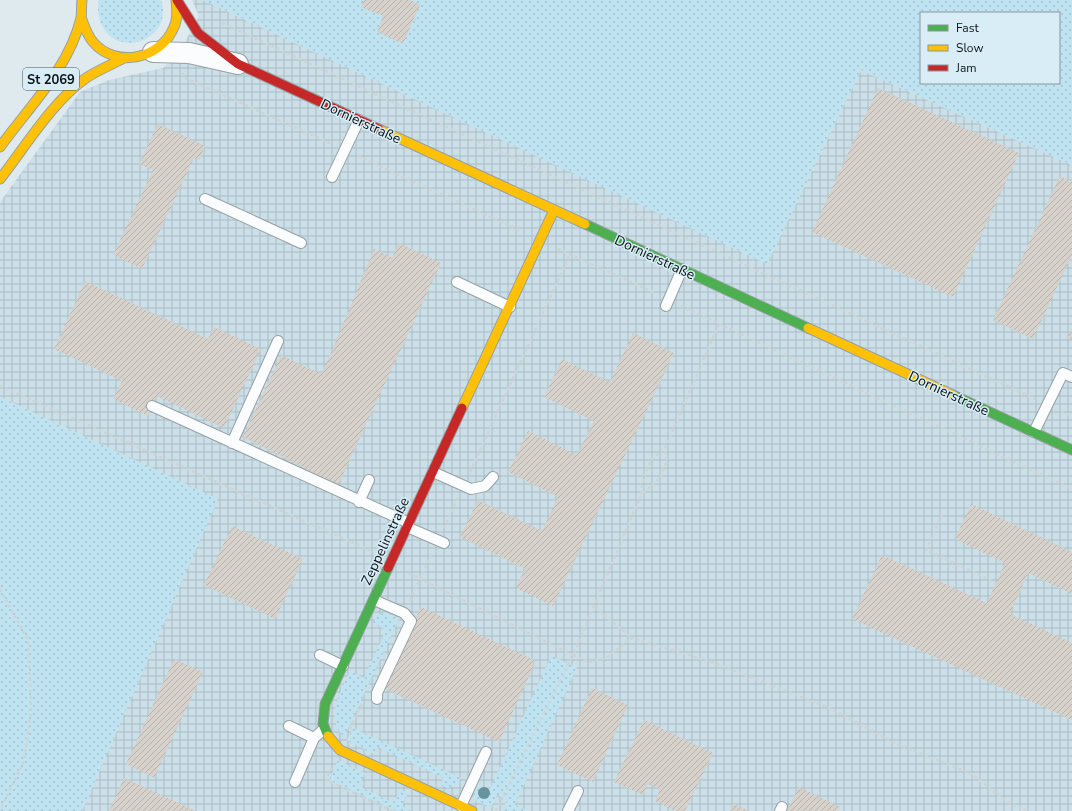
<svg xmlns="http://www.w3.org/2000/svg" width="1072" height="811" font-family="'Nunito Sans',sans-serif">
<defs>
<pattern id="industrial-grid" width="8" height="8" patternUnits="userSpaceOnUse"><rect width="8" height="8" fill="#cadfe7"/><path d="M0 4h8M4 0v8" fill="none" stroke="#acbec5"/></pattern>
<pattern id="grass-dots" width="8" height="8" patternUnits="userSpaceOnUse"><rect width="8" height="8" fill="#bfe3f1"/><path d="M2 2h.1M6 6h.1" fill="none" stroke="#a3c2ce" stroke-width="1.8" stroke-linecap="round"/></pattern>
<pattern id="building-hatch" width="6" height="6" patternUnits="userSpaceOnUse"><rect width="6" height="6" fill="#d7d1cc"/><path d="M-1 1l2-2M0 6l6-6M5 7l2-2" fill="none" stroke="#b7b3ae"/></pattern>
</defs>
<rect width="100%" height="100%" fill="#dfeaef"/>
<path fill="url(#industrial-grid)" d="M192,0H203L767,263L861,70L1072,165V811H82L217,499L0,397V202L80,92L109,80L163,68L178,55L199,16Z"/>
<path fill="url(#grass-dots)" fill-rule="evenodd" d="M99,0H161C175,41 113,61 100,21C98,14 97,7 99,0Z
M203,0H1072V165L861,70L767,264ZM921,13H1059V83H921Z
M0,397L218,499L82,811H0Z
M386,612L399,619L344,737C324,717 341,692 350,671L364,678L386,630L373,623L376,616Z
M551,656L577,667L515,805L528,811H502L507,800L497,795L491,808L476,801L472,792L475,784L489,791Z
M353,728L461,778L457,785L448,788L441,785L443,778L378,747L374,754L348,741L347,740Z
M338,760L365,773L359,786L393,803L400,789L408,793L402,806L412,811H397L329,780Z"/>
<path fill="url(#building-hatch)" d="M364,0H410L420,5L403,44L377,32L383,16L361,7Z
M878,88L1019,153L953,297L812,232Z
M158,124L205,146L199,160L194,158L142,269L113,255L153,170L139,164Z
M1060,176L1072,182V255L1033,339L993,320Z
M399,243L441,263L338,485L243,437L281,355L321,374L334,346L374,249L392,258Z
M85,281L208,339L214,327L261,349L224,428L157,396L148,416L113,399L122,381L54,349Z
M1072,328V340L1067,338Z
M633,333L674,353L553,606L516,588L525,569L460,537L478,500L542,531L558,497L508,472L528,431L577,455L594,421L544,397L562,359L610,382Z
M971,504L1072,552V594L1028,573L1010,614L1072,643V720L852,619L882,555L987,603L1005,563L955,539Z
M232,526L303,559L275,619L204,585Z
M421,607L536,661L499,742L383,688Z
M174,659L203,672L154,778L126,764Z
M592,688L628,705L593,782L557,765Z
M644,720L713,753L685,811H675L655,801L660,790L648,784L643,795L614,782Z
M124,778L196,811H109Z
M799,787L840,807L838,811H787Z
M733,804L750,811H730Z"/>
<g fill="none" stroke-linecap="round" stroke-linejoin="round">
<g stroke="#97a0a4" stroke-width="12">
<path id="lane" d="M332,177L359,120
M205,199L301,243
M457,282L510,307
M666,306L682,269
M152,406L409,523
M1034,432L1063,373L1072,377
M232,443L278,341
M433,472L471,489L485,486L493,477
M359,502L369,480
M407,527L444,543
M374,600L404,613L411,621L377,693V699
M320,655L343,666
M289,726L314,738
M295,782L314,738L323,730
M461,806L486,752
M568,811L578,791
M780,811L782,807"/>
</g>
<g stroke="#97a0a4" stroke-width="22">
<path id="street" d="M153,52L189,53L238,64"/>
</g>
<g stroke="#97a0a4" stroke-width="11">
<path id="fast" d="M585,224L808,328
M953,395L1072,450
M328,736L323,724L325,704L388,568"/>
</g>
<g stroke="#97a0a4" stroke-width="11">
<path id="slow" d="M81,17C84,26 87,35 93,42C116,69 161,59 174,27C178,19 177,9 176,0
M379,129L585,224
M0,147C29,107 69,68 81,18C82,12 81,6 82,0
M0,179C25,147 53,101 86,78C98,70 111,65 124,58
M808,328L953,395
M462,408L554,210
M328,736L340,750L472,811"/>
</g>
<g stroke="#97a0a4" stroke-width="11">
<path id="jam" d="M177,0L198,33L238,64L379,129
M388,568L462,408"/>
</g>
<path stroke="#d0d3d5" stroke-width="2.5" stroke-dasharray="3 3" stroke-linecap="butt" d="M222,23L1035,399
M183,73V77L332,144
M358,156L521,231
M558,249L655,293
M681,306L1072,489
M0,386L372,551
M1061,411L1072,416
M470,472L570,254
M641,494L645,474L652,459L665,448
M942,515L926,550L996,583
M444,528L458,498
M409,573L573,655L641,495L660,478L667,461L665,448L719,324
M0,589L28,640L31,710L24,761L0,810
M597,600V608L604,615L632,638
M410,601L432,553
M350,729L362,703
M332,768L326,780L392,811
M496,811L573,655L589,662L606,658L632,638L712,662L827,707L897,744L972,774L1007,802L1027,811"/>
<use href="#lane" stroke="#fafcfd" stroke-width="10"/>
<use href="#street" stroke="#fafcfd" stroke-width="20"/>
<use href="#fast" stroke="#4caf50" stroke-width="9"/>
<use href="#slow" stroke="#ffc107" stroke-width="9"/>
<use href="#jam" stroke="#c62828" stroke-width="9"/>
</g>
<circle fill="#67939f" cx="484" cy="793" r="6"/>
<g text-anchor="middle" stroke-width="3" stroke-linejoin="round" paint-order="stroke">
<rect fill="#d8edf6" stroke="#495459" stroke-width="1" x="23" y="68" width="56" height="22" rx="3"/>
<g font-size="13" font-weight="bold" fill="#0c1316">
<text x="51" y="84">St 2069</text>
</g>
<g font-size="14" fill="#0c1316" stroke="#d8edf6">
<text transform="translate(361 121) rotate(25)" y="5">Dornierstraße</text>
<text transform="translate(655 257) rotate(25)" y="5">Dornierstraße</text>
<text transform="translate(949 393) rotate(25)" y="5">Dornierstraße</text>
<text transform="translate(385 541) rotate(-65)" y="5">Zeppelinstraße</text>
</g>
</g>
<rect x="920" y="12" width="140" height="72" fill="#d8edf6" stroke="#86969c"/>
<rect x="928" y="25" width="20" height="6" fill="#4caf50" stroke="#86969c"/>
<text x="956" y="32" font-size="12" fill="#0c1316">Fast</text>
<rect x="928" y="45" width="20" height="6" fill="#ffc107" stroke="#86969c"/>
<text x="956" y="52" font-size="12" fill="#0c1316">Slow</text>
<rect x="928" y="65" width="20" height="6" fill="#c62828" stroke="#86969c"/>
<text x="956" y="72" font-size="12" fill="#0c1316">Jam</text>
</svg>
